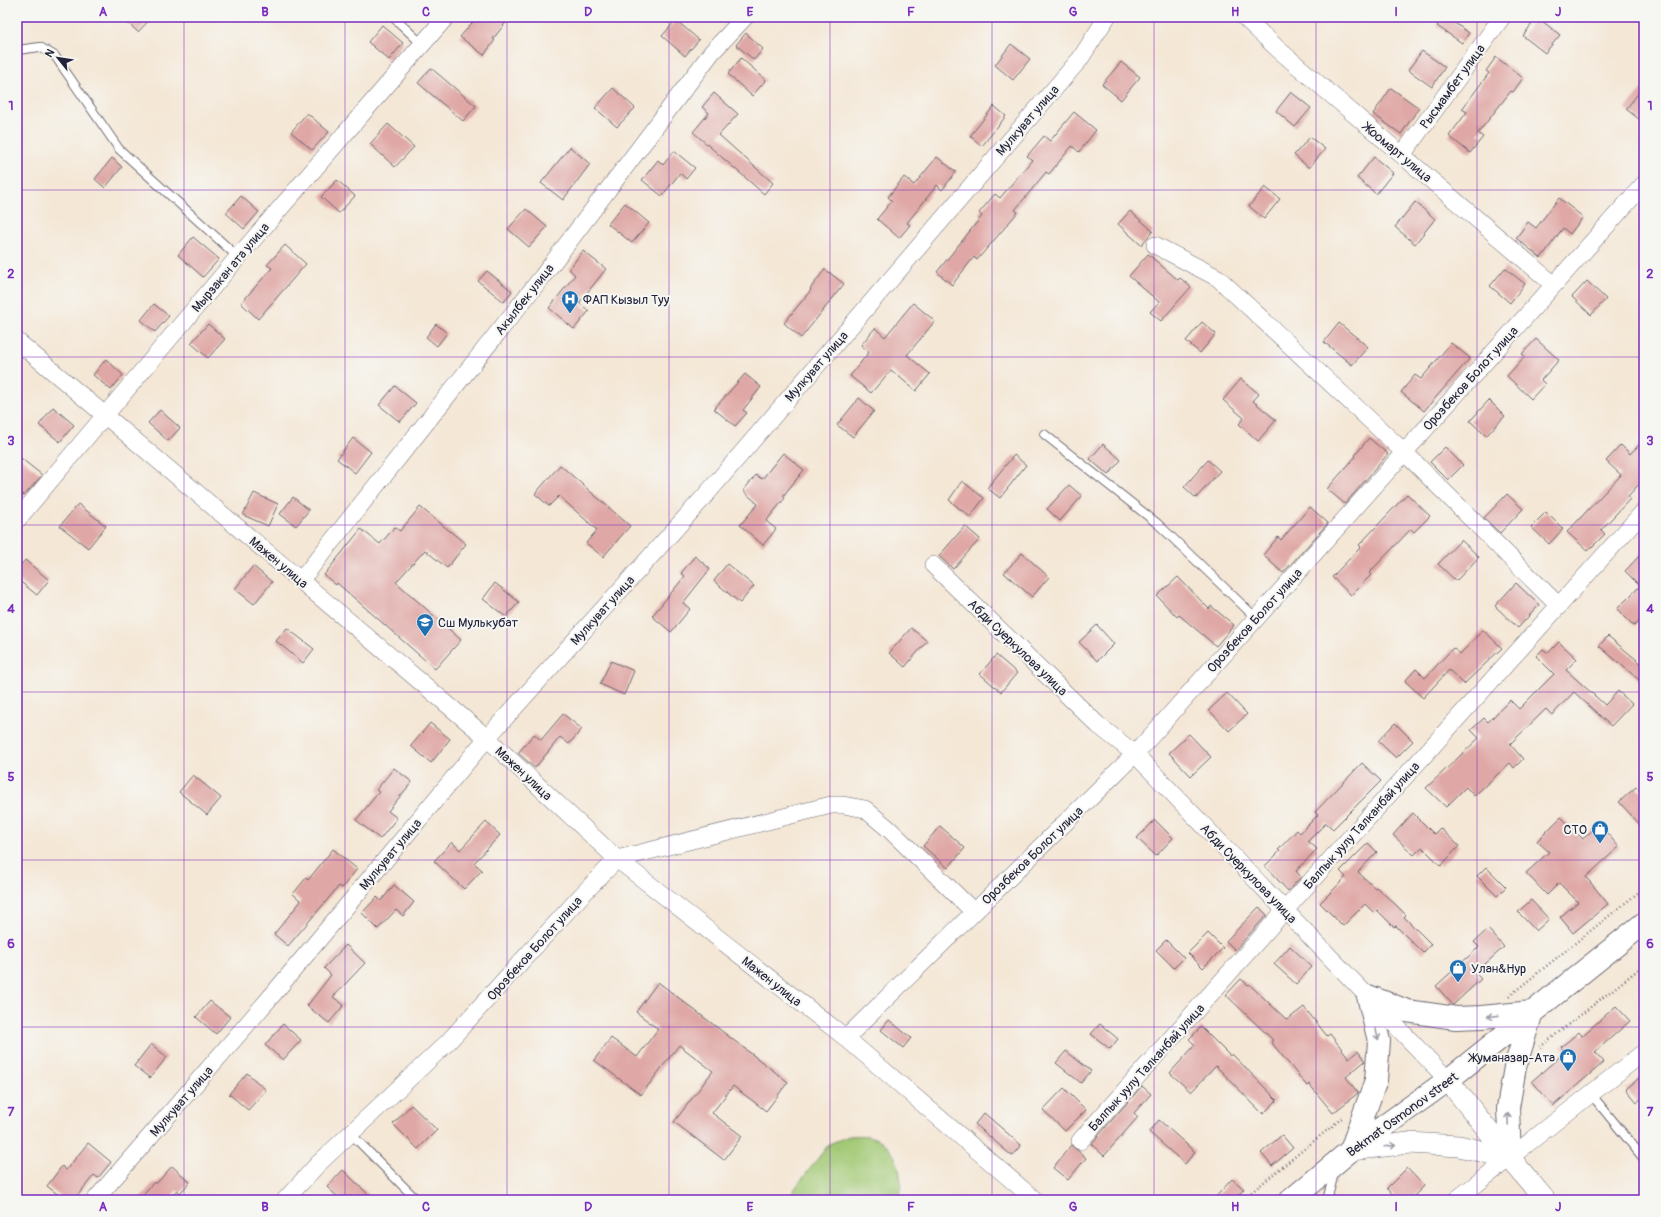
<svg xmlns="http://www.w3.org/2000/svg" width="1661" height="1217" font-family="Pangolin,sans-serif">
<rect width="100%" height="100%" fill="#f6f6f2"/>
<filter id="ink" filterUnits="userSpaceOnUse"><feTurbulence type="fractalNoise" baseFrequency=".025" numOctaves="2"/><feDisplacementMap in="SourceGraphic" scale="8" xChannelSelector="R" yChannelSelector="G"/><feConvolveMatrix kernelMatrix="1 2 1 2 8 2 1 2 1" color-interpolation-filters="sRGB"/></filter>
<filter id="wash" filterUnits="userSpaceOnUse"><feTurbulence type="fractalNoise" baseFrequency=".012" numOctaves="4" result="noise"/><feDisplacementMap in="SourceGraphic" scale="16" xChannelSelector="R" yChannelSelector="G"/><feGaussianBlur stdDeviation="0.9" result="paint"/><feColorMatrix in="noise" values="0 0 0 0 0 0 0 0 0 0 0 0 0 0 0 0 0 1.4 0 .05"/><feComposite in="paint" operator="in"/></filter>
<g filter="url(#wash)">
<rect width="100%" height="100%" fill="#f4e7d6"/>
<path fill="#a2c975" stroke="#627658" d="M849,1136C855,1136 862,1135 868,1136C898,1143 903,1174 900,1200H786L829,1144Z"/>
<g id="blocks">
<path fill="#dfa7a5" d="M121,17H152L138,32Z
M477,17H510L493,39L495,40L484,55L460,37Z
M1443,17H1446L1469,33L1462,43L1437,26Z
M1537,17L1560,35L1545,53L1523,36Z
M676,20L699,40L685,56L662,36Z
M382,25L403,43L389,60L368,42Z
M746,33L763,49L754,60L736,45Z
M1011,44L1030,59L1013,80L995,65Z
M1422,51L1445,67L1432,87L1408,70Z
M1496,57L1523,78L1513,92L1511,91L1478,133L1483,137L1470,153L1449,136L1467,112L1462,109L1489,73L1486,71Z
M741,58L766,80L752,96L728,74Z
M1121,62L1140,77L1121,100L1102,84Z
M431,68L476,106L463,121L418,83Z
M1644,86V123L1626,109Z
M613,88L635,108L617,127L595,108Z
M1391,88L1419,108L1401,134L1373,114Z
M1291,92L1311,108L1295,127L1276,111Z
M714,93L738,114L719,135L773,183L764,194L693,132L709,113L702,107Z
M994,106L1006,116L982,146L970,136Z
M1074,112L1096,130L1079,152L1072,146L1049,174L1046,172L1015,210L1018,212L1001,232L977,260L974,257L952,285L937,272L982,216L979,213L995,194L1000,198L1032,160L1027,156L1044,136L1050,141Z
M307,113L329,132L312,150L291,132Z
M388,124L414,147L395,167L370,144Z
M1310,137L1325,149L1309,168L1294,155Z
M570,147L590,164L563,200L541,183Z
M674,151L695,168L686,179L680,173L662,196L642,180L658,160L663,165Z
M937,157L956,172L942,190L937,185L907,223L910,225L899,238L877,219L892,201L888,197L904,177L914,185Z
M1374,157L1393,173L1376,194L1357,178Z
M112,158L122,167L105,188L95,179Z
M337,180L355,196L339,213L321,197Z
M1265,187L1280,199L1264,219L1249,206Z
M241,196L259,212L244,229L226,213Z
M1559,198L1583,217L1570,234L1563,228L1541,258L1516,238L1528,222L1536,228Z
M1415,202L1435,219L1415,244L1395,227Z
M625,203L649,223L632,243L608,224Z
M526,209L547,227L529,247L508,229Z
M1130,211L1153,231L1141,245L1118,224Z
M193,237L219,259L203,277L178,255Z
M285,245L306,264L258,319L241,303L272,268L267,265Z
M583,251L606,269L579,303L589,311L574,329L549,308L575,275L569,269Z
M1148,254L1178,280L1180,278L1191,287L1161,321L1150,312L1159,302L1129,276Z
M1505,268L1525,284L1510,303L1490,286Z
M825,269L844,284L801,338L784,323L811,290L810,289Z
M487,271L512,291L504,302L478,281Z
M1587,281L1606,299L1591,315L1572,297Z
M913,303L935,321L907,355L930,374L916,391L891,370L871,393L850,376L869,352L861,345L875,328L885,337Z
M154,304L169,316L155,332L141,320Z
M1202,322L1216,334L1200,353L1186,341Z
M1339,323L1368,347L1352,365L1324,342Z
M208,324L225,339L208,358L191,343Z
M436,324L447,333L437,346L426,337Z
M1536,339L1559,360L1541,380L1545,384L1531,399L1507,376L1525,356L1522,354Z
M1451,343L1470,358L1424,411L1401,392L1415,375L1421,379Z
M106,359L123,375L111,390L93,375Z
M745,374L761,387L743,410L747,413L735,426L714,409Z
M1241,379L1259,394L1253,401L1276,420L1258,441L1239,424L1244,418L1223,400Z
M395,386L416,403L400,422L379,405Z
M859,398L874,411L853,437L837,425Z
M1489,400L1505,416L1486,436L1470,421Z
M53,407L74,425L60,442L39,425Z
M160,410L180,428L168,441L148,423Z
M353,438L371,452L355,473L337,459Z
M1369,438L1388,454L1345,504L1327,489L1356,456L1355,455Z
M1644,440V479L1628,496L1630,499L1601,530L1605,534L1588,551L1567,532L1621,475L1606,461L1621,445L1630,454Z
M1103,444L1121,460L1108,475L1090,459Z
M1445,447L1463,465L1448,480L1430,462Z
M783,453L804,470L783,496L785,498L766,521L776,529L763,545L740,525L758,504L743,491L756,475L762,479Z
M17,455L42,475L24,496L17,490Z
M1014,455L1026,465L1000,498L987,488Z
M1208,460L1220,471L1196,498L1184,487Z
M560,465L630,526L603,557L586,543L597,530L559,496L549,506L535,494Z
M962,481L984,498L970,517L949,500Z
M1069,485L1082,496L1060,521L1047,509Z
M254,493L278,504L268,526L243,515Z
M1407,494L1430,516L1414,532L1411,529L1369,573L1371,575L1351,595L1332,577L1361,547L1359,545Z
M1507,494L1523,509L1500,533L1484,518Z
M293,497L309,510L296,526L280,514Z
M78,504L106,526L88,548L60,526Z
M420,507L466,544L447,568L425,550L396,582L461,640L435,669L337,583L336,585L324,575L361,529L380,544L395,527L400,531Z
M1310,507L1328,523L1283,573L1263,555L1278,537L1281,540Z
M1546,512L1563,529L1549,544L1531,527Z
M965,526L980,539L953,569L939,556Z
M1461,540L1479,557L1456,581L1438,564Z
M1644,551V617L1634,626L1617,609L1640,586L1625,571Z
M1022,553L1049,577L1032,597L1004,573Z
M695,556L710,569L683,603L690,609L671,632L652,616L685,576L681,573Z
M25,560L49,580L37,595L17,579V570Z
M727,564L754,586L740,603L714,581Z
M253,566L272,582L254,604L235,589Z
M1178,577L1209,609L1211,606L1234,625L1216,646L1179,615L1177,617L1157,596Z
M495,583L519,602L506,617L483,599Z
M1516,583L1539,605L1518,628L1495,606Z
M1097,625L1114,644L1097,661L1079,642Z
M287,628L314,649L303,663L276,641Z
M911,628L927,641L905,667L889,653Z
M1483,630L1502,648L1464,684L1449,670L1423,698L1405,681L1416,669L1425,678L1453,648L1460,654Z
M1608,636L1644,666V684L1599,646Z
M1559,642L1577,659L1566,670L1605,705L1618,691L1632,704L1611,726L1574,692L1552,715L1546,709L1510,744L1523,759L1514,768L1510,763L1474,796L1466,787L1446,807L1426,788L1479,738L1471,730L1484,718L1488,722L1510,700L1519,709L1554,674L1536,656L1543,649L1548,653Z
M996,655L1017,673L1001,692L980,674Z
M611,661L634,671L624,695L600,684Z
M1227,693L1247,714L1229,731L1209,710Z
M563,714L582,729L569,744L560,737L535,768L518,753L534,734L541,740Z
M430,723L450,739L431,763L411,746Z
M1395,723L1413,741L1396,758L1378,741Z
M1189,734L1211,757L1191,776L1169,753Z
M1362,763L1381,781L1333,829L1326,823L1308,841L1317,849L1296,871L1301,877L1288,891L1265,866L1280,851L1278,850L1297,830L1300,833L1318,815L1315,812Z
M394,768L412,782L388,811L397,818L380,839L356,820L379,792L376,790Z
M193,775L221,798L207,815L179,792Z
M1636,787L1644,795V829L1619,802Z
M1413,813L1434,834L1440,828L1459,846L1441,866L1422,847L1414,855L1393,835Z
M1561,817L1583,839L1599,824L1619,847L1586,877L1608,904L1573,933L1560,917L1578,902L1559,883L1547,895L1526,873L1549,852L1537,841Z
M1155,820L1173,838L1156,856L1137,838Z
M486,822L500,835L474,863L482,870L464,889L434,861L452,842L460,850Z
M940,826L965,848L948,868L923,846Z
M1368,843L1377,852L1358,872L1375,888L1376,887L1395,904L1406,915L1404,917L1431,944L1423,953L1396,926L1394,927L1377,910L1374,913L1365,904L1343,926L1320,903L1346,877L1340,871Z
M333,849L357,869L342,888L339,886L288,946L274,934L301,901L293,894L306,878L308,880Z
M1486,867L1506,887L1497,896L1477,876Z
M394,885L414,902L403,916L396,910L378,929L362,913L377,897L381,901Z
M1531,900L1549,919L1536,931L1518,912Z
M1259,907L1267,915L1235,950L1226,941Z
M1488,929L1504,947L1475,973L1481,979L1453,1005L1436,986L1479,947L1474,942Z
M1208,933L1223,948L1203,968L1188,953Z
M1166,940L1184,958L1174,968L1156,950Z
M346,945L365,963L333,997L344,1005L329,1023L307,1006L331,975L324,968Z
M1290,946L1312,967L1296,984L1274,964Z
M1241,979L1248,985L1249,984L1287,1020L1304,1007L1327,1036L1330,1034L1349,1058L1358,1051L1365,1061L1346,1077L1358,1093L1333,1113L1309,1084L1307,1086L1271,1042L1273,1040L1226,995Z
M658,982L788,1082L766,1111L733,1086L712,1113L742,1136L724,1160L674,1122L713,1071L679,1045L641,1095L594,1060L611,1038L637,1057L658,1029L636,1012Z
M210,1001L230,1017L216,1034L196,1017Z
M1616,1006L1630,1021L1595,1052L1604,1062L1553,1106L1532,1081L1565,1052L1561,1047L1579,1032L1582,1036Z
M889,1020L911,1038L903,1048L881,1030Z
M283,1024L301,1040L283,1060L265,1045Z
M1100,1024L1118,1039L1110,1049L1091,1034Z
M1201,1027L1230,1056L1232,1054L1277,1100L1263,1114L1216,1066L1191,1092L1170,1073L1195,1045L1189,1039Z
M151,1044L167,1057L150,1078L134,1066Z
M1066,1051L1091,1071L1081,1083L1056,1063Z
M247,1073L266,1090L248,1110L229,1094Z
M1644,1074V1097L1637,1102L1626,1089Z
M1142,1086L1151,1094L1134,1113L1138,1117L1104,1156L1091,1144Z
M1064,1088L1086,1110L1065,1131L1043,1110Z
M411,1105L437,1130L418,1149L393,1124Z
M984,1113L1021,1145L1012,1156L975,1124Z
M1159,1120L1195,1152L1185,1164L1149,1132Z
M1282,1135L1293,1148L1272,1166L1261,1153Z
M88,1143L111,1162L98,1178L94,1175L74,1200H65L47,1186L62,1166L66,1170Z
M1071,1145L1086,1158L1068,1180L1053,1168Z
M172,1166L190,1182L180,1193L177,1190L168,1200H138L154,1182L156,1184Z
M1407,1168L1424,1186L1410,1200H1398L1387,1188Z
M343,1170L374,1200H341L327,1187Z
M1232,1179L1244,1189L1234,1200H1213Z"/>
</g>
</g>
<g filter="url(#ink)">
<use href="#blocks" fill-opacity="0" stroke="#6c6771" stroke-width="1"/>
<g fill="none" stroke-linecap="round" stroke-linejoin="round">
<g stroke="#6c6771" stroke-width="10">
<path id="service" d="M393,17L422,44
M17,50L40,47L55,56L119,149L238,257
M1044,434L1158,524L1256,618
M1591,1094L1644,1159
M350,1133L417,1200
M1327,1200L1335,1170"/>
</g>
<g stroke="#6c6771" stroke-width="18">
<path id="minor" d="M1244,17L1279,50L1554,285
M1402,155L1502,17
M1155,245L1218,278L1404,452L1559,606
M17,341L487,738L617,859L846,1038L1035,1200
M17,520L238,257L446,17
M933,565L1098,725L1135,754L1448,1080
M301,580L542,277L712,52L745,17
M846,1038L1135,754L1644,184
M1080,1141L1285,910L1644,511
M95,1200L274,993L487,738L704,497L1080,59L1107,17
M285,1200L318,1164L448,1042L580,897L617,859L831,805H843L865,809L890,830L974,912
M1456,1200L1644,1052"/>
</g>
<g stroke="#6c6771" stroke-width="22">
<path id="tertiary" d="M1448,1080L1510,1158L1545,1200
M1351,1150L1409,1143L1459,1146L1510,1158"/>
</g>
<g stroke="#6c6771" stroke-width="24">
<path id="trunk" d="M1368,996L1407,1011L1456,1018L1482,1017L1532,1012
M1351,1150L1376,1080L1379,1041L1368,996
M1510,1158L1508,1108L1515,1067L1532,1012
M1291,1200L1351,1150L1448,1080L1644,923"/>
</g>
<path stroke="#6c6771" stroke-width="2.5" stroke-dasharray="1 3" stroke-linecap="butt" d="M1509,996L1644,888
M1540,1047L1644,965
M1242,1200L1342,1118"/>
<use href="#service" stroke="#fff" stroke-width="8"/>
<use href="#minor" stroke="#fff" stroke-width="17"/>
<use href="#tertiary" stroke="#fff" stroke-width="21"/>
<use href="#trunk" stroke="#fff" stroke-width="22"/>
</g>
<defs><path id="oneway-shaft" d="M-6 0H5M1.5-3L5.5 0L1.5 3" fill="none" stroke-width="1.6" stroke-linecap="round" stroke-linejoin="round"/></defs>
<g stroke="#9c9ca7">
<use href="#oneway-shaft" transform="translate(1493 1016) rotate(174)"/>
<use href="#oneway-shaft" transform="translate(1377 1034) rotate(76)"/>
<use href="#oneway-shaft" transform="translate(1508 1119) rotate(-92)"/>
<use href="#oneway-shaft" transform="translate(1390 1146) rotate(-7)"/>
</g>
</g>
<path fill="none" stroke="#7b2cbf" stroke-width="1" stroke-opacity="0.55" d="M184,17V1200M345,17V1200M507,17V1200M669,17V1200M830,17V1200M992,17V1200M1154,17V1200M1316,17V1200M1477,17V1200M17,190H1644M17,357H1644M17,525H1644M17,692H1644M17,860H1644M17,1027H1644"/>
<defs>
<g id="hospital-pin" transform="scale(0.9)"><path d="M0 17L-7.5 6A9.5 9.5 0 1 1 7.5 6Z" fill="#1f6fb2" stroke="#f6f6f2"/><path d="M-5-5h3v3.5h4V-5h3V5h-3V1.5h-4V5h-3Z" fill="#fff"/></g>
<g id="school-pin" transform="scale(0.9)"><path d="M0 17L-7.5 6A9.5 9.5 0 1 1 7.5 6Z" fill="#1f6fb2" stroke="#f6f6f2"/><path d="M0-5L7-2L0 1L-7-2ZM-4 1L0 2.5L4 1V4Q0 6-4 4Z" fill="#fff"/></g>
<g id="shop-pin" transform="scale(0.9)"><path d="M0 17L-7.5 6A9.5 9.5 0 1 1 7.5 6Z" fill="#1f6fb2" stroke="#f6f6f2"/><path d="M-5-2.5h2.3a2.7 3.5 0 0 1 5.4 0H5L5.5 6h-11ZM-1.5-2.5h3a1.5 2.3 0 0 0-3 0Z" fill="#fff"/></g>
</defs>
<g fill-rule="evenodd">
<use href="#hospital-pin" x="570" y="299"/>
<use href="#school-pin" x="425" y="622"/>
<use href="#shop-pin" x="1600" y="829"/>
<use href="#shop-pin" x="1458" y="968"/>
<use href="#shop-pin" x="1568" y="1057"/>
</g>
<g text-anchor="middle" stroke-width="4" stroke-linejoin="round" paint-order="stroke">
<g font-size="13" fill="#22223b" stroke="#f6f6f2">
<text transform="translate(1452 86) rotate(-54)" y="5">Рысмамбет улица</text>
<text transform="translate(1027 120) rotate(-49)" y="5">Мулкуват улица</text>
<text transform="translate(1398 152) rotate(40)" y="5">Жоомарт улица</text>
<text transform="translate(230 267) rotate(-50)" y="5">Мырзакан ата улица</text>
<text transform="translate(524 299) rotate(-52)" y="5">Акылбек улица</text>
<text transform="translate(816 366) rotate(-49)" y="5">Мулкуват улица</text>
<text transform="translate(1470 378) rotate(-48)" y="5">Орозбеков Болот улица</text>
<text transform="translate(279 562) rotate(40)" y="5">Мажен улица</text>
<text transform="translate(602 610) rotate(-48)" y="5">Мулкуват улица</text>
<text transform="translate(1254 620) rotate(-48)" y="5">Орозбеков Болот улица</text>
<text transform="translate(1018 647) rotate(44)" y="5">Абди Суеркулова улица</text>
<text transform="translate(524 773) rotate(43)" y="5">Мажен улица</text>
<text transform="translate(1361 825) rotate(-48)" y="5">Балпык уулу Талканбай улица</text>
<text transform="translate(390 854) rotate(-50)" y="5">Мулкуват улица</text>
<text transform="translate(1032 855) rotate(-44)" y="5">Орозбеков Болот улица</text>
<text transform="translate(1249 873) rotate(46)" y="5">Абди Суеркулова улица</text>
<text transform="translate(534 948) rotate(-48)" y="5">Орозбеков Болот улица</text>
<text transform="translate(772 981) rotate(38)" y="5">Мажен улица</text>
<text transform="translate(1146 1067) rotate(-48)" y="5">Балпык уулу Талканбай улица</text>
<text transform="translate(181 1101) rotate(-49)" y="5">Мулкуват улица</text>
<text transform="translate(1402 1114) rotate(-36)" y="5">Bekmat Osmonov street</text>
</g>
<g font-size="13" fill="#22223b" stroke="#f6f6f2" text-anchor="start">
<text x="583" y="304">ФАП Кызыл Туу</text>
<text x="438" y="627">Сш Мулькубат</text>
<text x="1587" y="834" text-anchor="end">СТО</text>
<text x="1471" y="973">Улан&amp;Нур</text>
<text x="1555" y="1062" text-anchor="end">Жуманазар-Ата</text>
</g>
</g>
<rect width="1661" height="1217" fill="none" stroke="#f6f6f2" stroke-width="44"/>
<g transform="translate(58 58) rotate(300)" stroke="#f6f6f2" stroke-width="3" paint-order="stroke">
<path d="M0-3L7 15L0 10L-7 15Z" fill="#22223b"/>
<text y="-6" font-size="11" font-weight="bold" text-anchor="middle" fill="#22223b">N</text>
</g>
<rect x="22" y="22" width="1617" height="1173" fill="none" stroke="#7b2cbf" stroke-width="1.5"/>
<g font-size="13" text-anchor="middle" font-weight="bold" fill="#7b2cbf">
<text x="103" y="16">A</text>
<text x="265" y="16">B</text>
<text x="426" y="16">C</text>
<text x="588" y="16">D</text>
<text x="750" y="16">E</text>
<text x="911" y="16">F</text>
<text x="1073" y="16">G</text>
<text x="1235" y="16">H</text>
<text x="1396" y="16">I</text>
<text x="1558" y="16">J</text>
<text x="11" y="110">1</text>
<text x="1650" y="110">1</text>
<text x="11" y="278">2</text>
<text x="1650" y="278">2</text>
<text x="11" y="445">3</text>
<text x="1650" y="445">3</text>
<text x="11" y="613">4</text>
<text x="1650" y="613">4</text>
<text x="11" y="781">5</text>
<text x="1650" y="781">5</text>
<text x="11" y="948">6</text>
<text x="1650" y="948">6</text>
<text x="11" y="1116">7</text>
<text x="1650" y="1116">7</text>
<text x="103" y="1211">A</text>
<text x="265" y="1211">B</text>
<text x="426" y="1211">C</text>
<text x="588" y="1211">D</text>
<text x="750" y="1211">E</text>
<text x="911" y="1211">F</text>
<text x="1073" y="1211">G</text>
<text x="1235" y="1211">H</text>
<text x="1396" y="1211">I</text>
<text x="1558" y="1211">J</text>
</g>
</svg>
